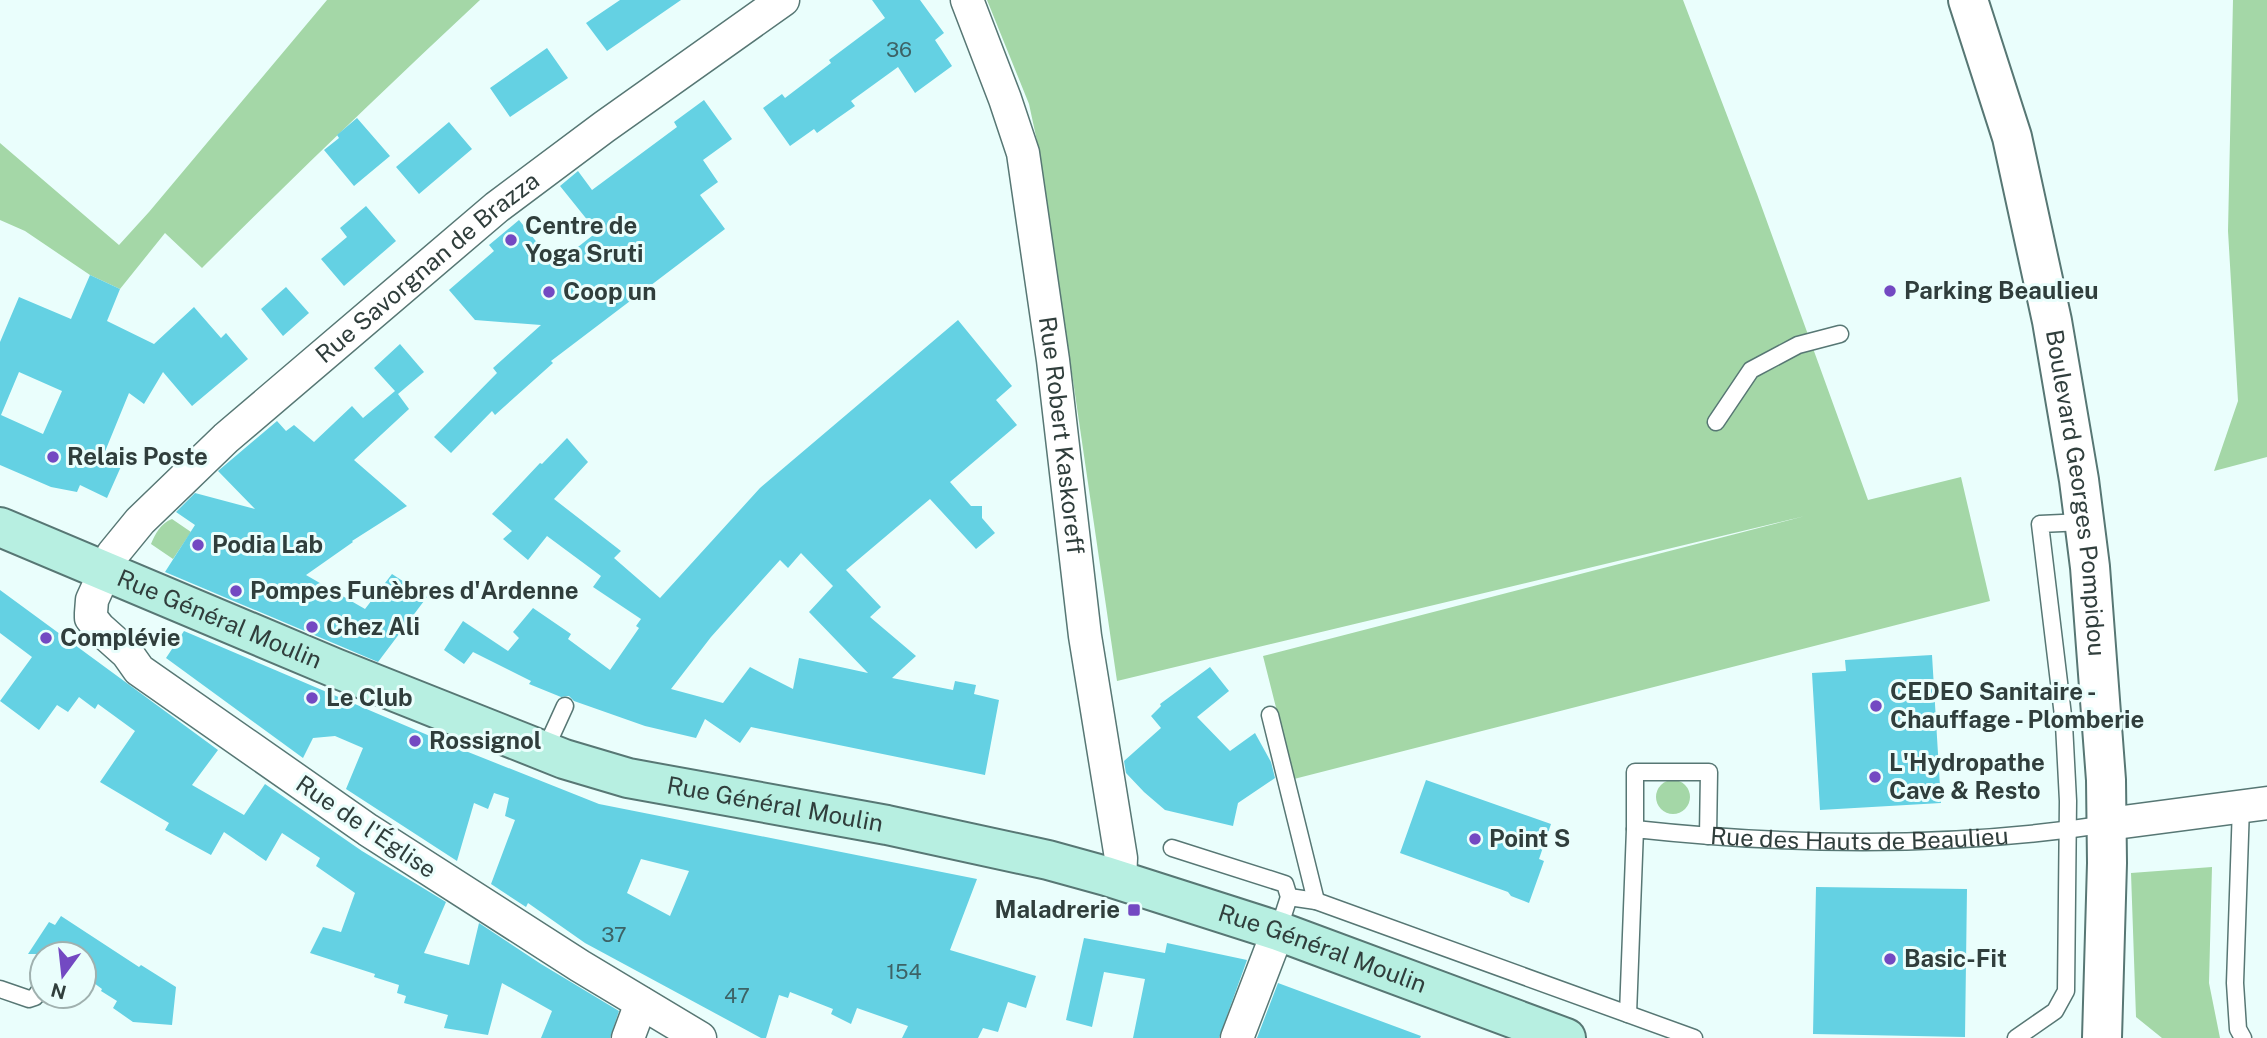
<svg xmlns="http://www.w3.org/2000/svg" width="2267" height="1038" font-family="'Public Sans',sans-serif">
<rect width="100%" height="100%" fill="#eafefc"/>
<path fill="#a4d7a7" d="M327,0H480C386,88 293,177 202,268L165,233L120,289L90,275L25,231L0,220V143L119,245L149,212Z
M987,0H1683L1757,194L1868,500L1961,477L1990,601L1294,779L1263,656L1805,516L1117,681L1040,155L1029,104Z
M2233,0H2267V457L2214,471L2238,401L2228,231Z
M172,519L191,532L173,559L151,544C155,534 161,523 172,519Z
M1656 797a17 17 0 1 1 34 0a17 17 0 1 1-34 0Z
M2212,867L2209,983L2220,1038H2162L2136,1017L2131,873Z"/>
<path fill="#64d1e3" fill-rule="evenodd" d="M620,0H681L607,51L586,23Z
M872,0H920L944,33L935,40L952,66L915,93L898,67L851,101L855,106L835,120L817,133L814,129L790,146L763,108L782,94L785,98L831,63L829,60L885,18Z
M547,48L568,78L510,117L490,88Z
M704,100L732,139L703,160L718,182L700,195L725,229L551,361L553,363L495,415L492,411L451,453L434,437L497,373L493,368L541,325L475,320L449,290L494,251L489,245L519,220L555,265L597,232L560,186L578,171L592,190L677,127L674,122Z
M357,118L390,156L354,186L324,150L339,138L337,135Z
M449,122L472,149L419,194L396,167Z
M366,206L396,241L344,286L321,259L347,237L340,228Z
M90,275L120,289L107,321L154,344L194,307L221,338L226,333L248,359L192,406L163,372L144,404L129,393L104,454L123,462L107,498L80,485L77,492L51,487L0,465V342L19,297L71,319ZM19,372L62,391L43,434L1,415Z
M286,287L309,313L283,336L261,309Z
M958,320L1012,386L996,400L1017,425L950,482L971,506H982V518L995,533L976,549L930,499L846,570L881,607L870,617L916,656L892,678L953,690L955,681L976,685L974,694L999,700L985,775L751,727L740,743L705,719L696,738L645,726L574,701L569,696L561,697L529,684L531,681L473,652L464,664L444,650L463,621L508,651L519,638L513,632L533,608L571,634L568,639L610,670L639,628L636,626L641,619L593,587L601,576L547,536L528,560L503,539L512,531L492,514L540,463L542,464L567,438L588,462L554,499L621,551L614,558L660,598L760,488ZM801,553L833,586L809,612L868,673L799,658L793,689L750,667L723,703L671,689L711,637L780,560L788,568Z
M400,344L424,372L398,394L409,409L354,460L407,506L352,541L353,542L306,575L365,609L392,574L427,597L378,662L165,572L195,525L176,512L195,493L255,509L218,471L277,421L286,431L294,425L314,442L352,406L363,418L395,391L374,368Z
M0,590L218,750L192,785L244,815L265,784L362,851L446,902L424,953L469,965L479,923L541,964L619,1011L610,1038H541L552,1011L502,983L488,1035L444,1028L448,1015L404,1003L406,996L397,993L399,985L374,977L375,974L310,953L323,927L341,932L355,893L316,866L320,858L282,833L266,861L224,832L211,855L165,830L169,823L100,782L135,731L98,704L95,709L79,697L68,712L57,705L39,730L0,701L32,657L0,633Z
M184,631L458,748L599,804L977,879L950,950L1036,976L1026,1008L1008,1002L998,1032L983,1028L978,1038H902L908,1026L857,1008L851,1024L831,1014L833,1009L790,992L788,998L779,995L766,1038H761L585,943L528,903L526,907L491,884L515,820L505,816L509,798L494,793L488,809L474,803L457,861L346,789L363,748L335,736L313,738L303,758L166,658ZM641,859L689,871L670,916L627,893Z
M1932,655L1941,803L1820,810L1812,673L1846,671L1845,660Z
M1210,667L1229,691L1197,717L1230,751L1255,733L1271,762L1275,778L1238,803L1233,826L1165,810L1144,792L1126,773L1124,761L1161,728L1151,716L1161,706L1160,704Z
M1426,780L1551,824L1539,859L1544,861L1529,903L1511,896L1508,892L1400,853Z
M1816,887L1967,889L1965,1037L1813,1034Z
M61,916L139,967L141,965L176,987L172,1025L133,1022L113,1008L117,1001L101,991L102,989L94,983L96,980L84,972V954H28L49,922L55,925Z
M1084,938L1165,953L1167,943L1247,960L1219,1038H1133L1145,979L1104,972L1092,1027L1066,1020Z
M1278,983L1421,1036L1420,1038H1257Z"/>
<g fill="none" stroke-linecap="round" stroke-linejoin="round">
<g stroke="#577774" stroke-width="19">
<g id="service">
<path d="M1716,422L1751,370L1798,345L1840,334"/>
<path d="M1270,715L1316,901"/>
<path d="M544,752L565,706"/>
<path d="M2241,806L2235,983L2238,1029L2243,1038"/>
<path d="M1635,829V772H1709L1708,836"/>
<path d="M1172,848L1285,884L1289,897L1278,931"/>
<path d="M1289,897L1316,901L1694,1038"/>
<path d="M0,989L29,999L35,997L42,987"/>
<path id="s1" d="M1628,1014L1635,829C1791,846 1952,848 2108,824"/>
<path d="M2016,1038L2055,1011L2066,991L2068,801L2064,724L2040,524L2084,522"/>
</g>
</g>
<g stroke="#577774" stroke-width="35">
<g id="minor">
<path id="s2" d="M967,0L1005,99L1023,153L1053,360L1085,636L1121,858L1120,880"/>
<path d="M2108,824L2267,803"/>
<path d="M628,1038L641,1003"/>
<path id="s3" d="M700,1038L580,966L368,830L139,670L127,653L99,628L91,618V613L92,600L113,554L140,521L226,438L497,207L604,127L783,0"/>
<path d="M1237,1038L1278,931"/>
</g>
</g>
<g stroke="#577774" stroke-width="42">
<g id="tertiary">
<path id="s4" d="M1968,0L2012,137L2052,321L2079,480L2090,567L2106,780L2107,863L2102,1038"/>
</g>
</g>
<g stroke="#577774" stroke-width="42">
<g id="secondary">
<path id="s5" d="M0,527L335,668L564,759L628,778L887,825L1048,860L1106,876L1278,931L1566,1038"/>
</g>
</g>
<use href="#service" stroke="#fff" stroke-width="16"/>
<use href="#minor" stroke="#fff" stroke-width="32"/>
<use href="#tertiary" stroke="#fff" stroke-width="38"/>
<use href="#secondary" stroke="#b7efe1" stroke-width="38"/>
</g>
<g fill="#7349c2" stroke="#eafefc" stroke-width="2.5">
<circle cx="511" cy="240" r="7"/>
<circle cx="1890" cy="291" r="7"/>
<circle cx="549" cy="292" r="7"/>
<circle cx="53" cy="457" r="7"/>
<circle cx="198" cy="545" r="7"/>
<circle cx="236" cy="591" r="7"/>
<circle cx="312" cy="627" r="7"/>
<circle cx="46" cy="638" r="7"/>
<circle cx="312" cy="698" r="7"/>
<circle cx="1876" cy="706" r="7"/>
<circle cx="415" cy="741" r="7"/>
<circle cx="1875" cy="777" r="7"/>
<circle cx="1475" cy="839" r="7"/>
<rect x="1127" y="903" width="14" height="14" rx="3.5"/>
<circle cx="1890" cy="959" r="7"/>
</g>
<g text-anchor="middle" stroke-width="6" stroke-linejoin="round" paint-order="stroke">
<g font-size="21" fill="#3d6366">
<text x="899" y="57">36</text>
<text x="614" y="942">37</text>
<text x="904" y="979">154</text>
<text x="737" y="1003">47</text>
</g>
<g font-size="24" font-weight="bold" fill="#303e3c" stroke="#eafefc" text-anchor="start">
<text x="525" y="234">Centre de<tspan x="525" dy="28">Yoga Sruti</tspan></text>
<text x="1904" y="299">Parking Beaulieu</text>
<text x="563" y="300">Coop un</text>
<text x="67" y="465">Relais Poste</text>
<text x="212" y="553">Podia Lab</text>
<text x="250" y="599">Pompes Funèbres d'Ardenne</text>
<text x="326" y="635">Chez Ali</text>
<text x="60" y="646">Complévie</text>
<text x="1890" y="700">CEDEO Sanitaire -<tspan x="1890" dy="28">Chauffage - Plomberie</tspan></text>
<text x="326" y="706">Le Club</text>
<text x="429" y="749">Rossignol</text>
<text x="1889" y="771">L'Hydropathe<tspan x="1889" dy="28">Cave &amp; Resto</tspan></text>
<text x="1489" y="847">Point S</text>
<text x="1120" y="918" text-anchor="end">Maladrerie</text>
<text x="1904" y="967">Basic-Fit</text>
</g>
<g font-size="24" fill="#303e3c" stroke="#eafefc">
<text dy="8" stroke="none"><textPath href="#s3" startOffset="1237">Rue Savorgnan de Brazza</textPath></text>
<text dy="8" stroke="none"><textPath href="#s2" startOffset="448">Rue Robert Kaskoreff</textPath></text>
<text dy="8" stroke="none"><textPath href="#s4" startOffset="506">Boulevard Georges Pompidou</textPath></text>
<text dy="8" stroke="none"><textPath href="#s5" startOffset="238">Rue Général Moulin</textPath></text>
<text dy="8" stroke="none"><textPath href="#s5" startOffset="826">Rue Général Moulin</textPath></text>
<text transform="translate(366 827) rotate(34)" y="8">Rue de l'Église</text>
<text dy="8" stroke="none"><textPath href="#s1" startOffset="410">Rue des Hauts de Beaulieu</textPath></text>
<text dy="8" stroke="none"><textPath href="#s5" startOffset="1393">Rue Général Moulin</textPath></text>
</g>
</g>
<g transform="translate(63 975) rotate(195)"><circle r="33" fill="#eafefc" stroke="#a0b1af" stroke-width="2"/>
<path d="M0-5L12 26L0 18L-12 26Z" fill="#7349c2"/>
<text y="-10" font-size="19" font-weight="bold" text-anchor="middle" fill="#303e3c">N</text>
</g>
</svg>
